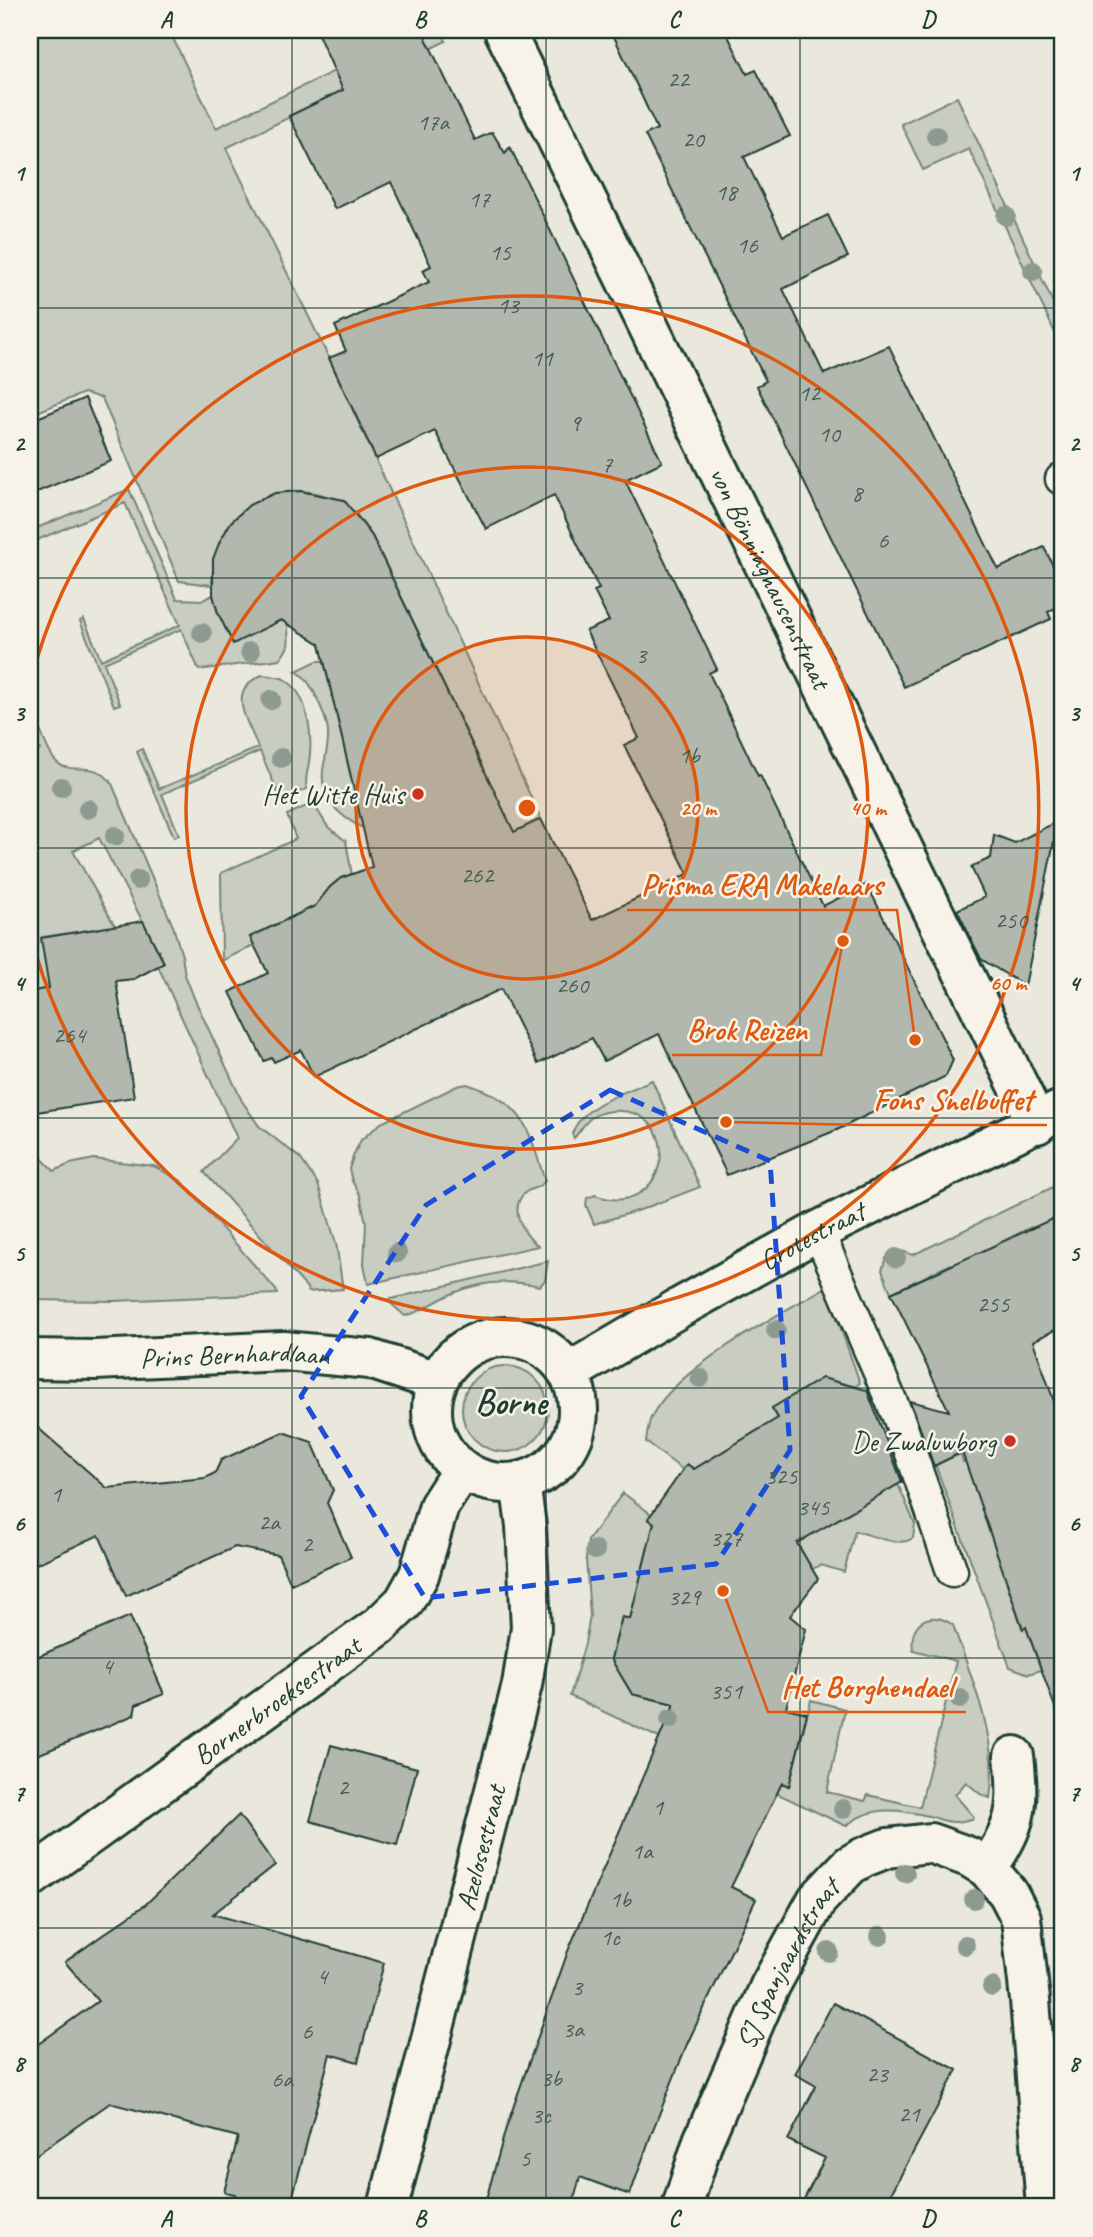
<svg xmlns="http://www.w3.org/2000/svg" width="1093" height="2237" font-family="Caveat,sans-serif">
<rect width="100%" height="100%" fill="#eae8dd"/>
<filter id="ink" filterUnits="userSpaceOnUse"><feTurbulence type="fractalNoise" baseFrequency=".0143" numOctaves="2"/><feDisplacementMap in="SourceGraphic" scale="14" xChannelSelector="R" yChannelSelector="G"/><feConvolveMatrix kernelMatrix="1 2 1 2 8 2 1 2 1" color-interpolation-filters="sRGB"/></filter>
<g filter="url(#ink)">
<path fill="#c8ccc1" stroke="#74847a" stroke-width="2" d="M30,30H169L216,128L419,30H441L446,41L226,148L329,358L541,819L503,838L484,768L372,536C366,528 360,517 352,510C289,463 211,509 212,585L179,581L102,398L84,393L30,415Z
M957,97L1063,324V350L969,149L923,170L901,124Z
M129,489L177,599L203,600L213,595L218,613L233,643L281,620L288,625C288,642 292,644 280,659L199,670L181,629L104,663L120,704L114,706L80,621L84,619L101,660L180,625L125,503L30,543V531Z
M317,661H324L363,828C338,816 320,798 323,770C325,757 329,745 328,732C327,719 321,707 316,696C311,686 306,677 296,671Z
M262,675C268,676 278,676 284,679C309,693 313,737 309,762C308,772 304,779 307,789L281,800L260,751L162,794L179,835L174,837L137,752L142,749L159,789L258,748C249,721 224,692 262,675Z
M30,703C37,719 44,746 54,759C69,779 94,756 112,784L173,926L182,956L185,975L195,1000L242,1101L259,1126L300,1158L318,1184L336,1243L343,1289L308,1292L307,1288L204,1172L237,1138L158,966L164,962L99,838L73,851L115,926L42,937L49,988L30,992V755L40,750L30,727Z
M313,803L328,827L346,841L352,875L341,878L330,887L319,904L250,937L254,945L222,961L221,873L296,839L287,815Z
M652,1080L700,1187L640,1210L594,1224L586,1205L587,1198L595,1195C665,1222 687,1117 622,1111C611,1110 600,1112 591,1118C583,1124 580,1132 574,1138L572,1134C582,1104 625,1093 652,1080Z
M467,1084C525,1103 528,1127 545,1181C539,1189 533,1187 526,1192C507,1207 524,1236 538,1246L368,1284L364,1264L366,1223L360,1195L352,1181L349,1169L354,1154L361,1140L381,1123L457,1086Z
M30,1146L54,1171L70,1164L94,1159L154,1166L180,1180L276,1290L277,1294L114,1301L30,1300Z
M1061,1183L1063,1188V1214L1033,1228L1031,1227L953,1266L951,1264L891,1293L882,1270L886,1258L902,1251L913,1255Z
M548,1261L545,1280L540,1286C508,1279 479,1281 449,1295C434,1302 421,1312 405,1316L387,1300Z
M826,1287L860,1383L855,1387L822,1378L772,1408L778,1418L694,1469L683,1470L646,1442C647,1435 648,1427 650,1420C671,1370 779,1315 826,1287Z
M462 1409a43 43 0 1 1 86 0a43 43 0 1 1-86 0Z
M961,1454L963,1462L967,1461L1010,1582L1007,1584L1022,1628L1026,1627L1041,1670L1029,1674L1010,1667L935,1464Z
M898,1484L915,1524L913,1538C899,1548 872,1535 855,1531L844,1572L821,1565L812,1569L797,1543Z
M623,1493L651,1514L648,1518L654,1523L630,1619L622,1617L611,1658L632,1694L724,1717L715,1753L789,1786L811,1700L845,1709L827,1792L865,1801L868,1795L920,1807L956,1661L913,1650C909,1621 930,1609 953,1625C972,1680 999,1739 990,1798L980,1794L966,1782L955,1795L974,1817L972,1819C967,1820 961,1822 956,1822C947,1823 937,1818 929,1816C900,1809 870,1805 846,1826L570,1696L585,1643L590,1616L586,1559L588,1540Z"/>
<path fill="#b2b8ae" stroke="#1f3d34" stroke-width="2" d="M316,30H422L475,140L492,132L505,153L510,147L662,462L625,480L717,669L709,673L758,776L760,775L823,906L867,884L953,1060L946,1076L839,1129L727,1175L659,1034L604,1061L592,1038L538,1064L501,989L314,1077L301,1050L274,1062L272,1058L264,1061L230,992L268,973L250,937L315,906L330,887L341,878L372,867L320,644L281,620L233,644L218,613L213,595V559L220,541L231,522L249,505L275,493L300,491L344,500L372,536L514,832L541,819L592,920L688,874L624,745L639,738L586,631L609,621L594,591L599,589L554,495L486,529L435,431L376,459L329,358L346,351L335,326L429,282L423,270L431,266L391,182L335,209L289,116L343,90Z
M611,30H725L747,74L756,70L790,136L744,157L783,236L828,215L848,257L783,289L824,374L889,346L998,569L1044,547L1063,586V604L1048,612L1051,619L904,687L757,386L766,381L645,135L657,129Z
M85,398L111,461L30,495V421Z
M1058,821L1025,986L981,959L957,910L985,897L971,867L991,858L994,835L1015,843Z
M143,921L164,963L134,979L116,981L134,1097L30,1113V992L49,988L41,938Z
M1063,1214V1326L1033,1341L1063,1427V1712L1057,1713L1026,1627L1023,1629L962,1452L934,1466L910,1401L949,1411L891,1293Z
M822,1378L867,1390L902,1482L797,1543L818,1579L790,1616L806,1629L786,1708L807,1713L789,1786L782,1783L731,1887L756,1899L688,2042L652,2132L630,2195L580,2177L572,2207H484L506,2128L568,1951L674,1704L632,1694L611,1659L622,1617L630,1619L654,1523L648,1519L687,1464L694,1469L778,1418L772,1408Z
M30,1421L107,1488L205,1478L215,1473L221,1460L283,1432L312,1442L333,1490L327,1503L351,1557L291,1584L278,1555L235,1547L126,1596L99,1535L30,1567Z
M130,1616L164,1694L136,1705L134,1715L30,1758V1660Z
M331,1745L417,1768L397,1845L310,1821Z
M239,1815L275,1865L213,1914L384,1963L358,2062L330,2054L290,2207H231L235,2194L224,2192L238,2137L110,2103L30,2159V2050L98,2001L65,1962L146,1904Z
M833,2003L957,2070L884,2207H800L825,2158L788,2140L816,2086L795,2074Z"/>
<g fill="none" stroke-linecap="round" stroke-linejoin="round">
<g stroke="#1f3d34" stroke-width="35">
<path id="lane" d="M1061,479H1063
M818,1231L899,1419L952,1571"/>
</g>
<g stroke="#1f3d34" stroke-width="44">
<g id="street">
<path id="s1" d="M504,30L1037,1124"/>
<path d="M987,1868C1017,1827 1020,1806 1014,1756"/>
<path id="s2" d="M30,1878L379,1626L404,1602L419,1575L439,1506L462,1470"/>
<path id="s3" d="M682,2207L703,2141L770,1986L817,1900L850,1865L864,1857L887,1848L930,1843L969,1857L987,1868L1008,1893L1021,1918L1030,2000L1046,2207"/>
</g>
</g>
<g stroke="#1f3d34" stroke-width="44">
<g id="secondary">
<circle cx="505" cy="1410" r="73"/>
<path id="s4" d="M30,1359L95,1360L284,1351L370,1359L437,1381"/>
<path id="s5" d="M568,1373L679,1308L818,1231L1063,1109"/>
<path id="s6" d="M388,2207L522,1685L531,1628L526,1526L520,1482"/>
</g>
</g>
<use href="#lane" stroke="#f7f3e8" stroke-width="30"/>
<use href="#street" stroke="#f7f3e8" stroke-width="38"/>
<use href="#secondary" stroke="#f7f3e8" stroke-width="38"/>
</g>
<g fill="#8d9a8f">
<circle cx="936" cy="136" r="10"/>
<circle cx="1006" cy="216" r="10"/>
<circle cx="1033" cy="271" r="10"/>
<circle cx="202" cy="633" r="10"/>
<circle cx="250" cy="652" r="10"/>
<circle cx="271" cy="700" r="10"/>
<circle cx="281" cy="758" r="10"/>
<circle cx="61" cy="787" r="10"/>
<circle cx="88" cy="809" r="10"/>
<circle cx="115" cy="836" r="10"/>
<circle cx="138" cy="880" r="10"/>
<circle cx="397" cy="1253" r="10"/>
<circle cx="896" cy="1258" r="10"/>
<circle cx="776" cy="1330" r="10"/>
<circle cx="700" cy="1378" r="10"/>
<circle cx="595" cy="1550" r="10"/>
<circle cx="960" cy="1699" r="10"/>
<circle cx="670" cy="1719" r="10"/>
<circle cx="843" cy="1809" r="10"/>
<circle cx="905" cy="1873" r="10"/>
<circle cx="974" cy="1899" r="10"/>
<circle cx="880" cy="1936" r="10"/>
<circle cx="965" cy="1945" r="10"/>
<circle cx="829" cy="1952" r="10"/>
<circle cx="992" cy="1987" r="10"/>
</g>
</g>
<path fill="none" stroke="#1d4ed8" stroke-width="5" stroke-dasharray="14 9" stroke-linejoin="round" d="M610,1090L770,1161L790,1450L716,1564L425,1598L301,1396L426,1205Z"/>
<path fill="none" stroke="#1f3d34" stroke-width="2" stroke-opacity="0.55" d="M292,30V2207M546,30V2207M800,30V2207M30,308H1063M30,578H1063M30,848H1063M30,1118H1063M30,1388H1063M30,1658H1063M30,1928H1063"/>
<circle cx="527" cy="808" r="171" fill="#de580e" fill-opacity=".12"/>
<g fill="none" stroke="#de580e" stroke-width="3.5">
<circle cx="527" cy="808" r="171"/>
<circle cx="527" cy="808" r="341"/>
<path d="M30 684A512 512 0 1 1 30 932"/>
</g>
<g fill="#c8321e" stroke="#f7f3e8" stroke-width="2.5">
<circle cx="418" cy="794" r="7"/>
<circle cx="1010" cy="1441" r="7"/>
</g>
<g text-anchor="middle" stroke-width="5" stroke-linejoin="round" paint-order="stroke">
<g font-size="24" fill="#445c52">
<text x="678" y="87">22</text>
<text x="433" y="130">17a</text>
<text x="693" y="147">20</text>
<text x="726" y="200">18</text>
<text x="479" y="207">17</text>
<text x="747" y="253">16</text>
<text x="500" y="260">15</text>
<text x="508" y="313">13</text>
<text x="542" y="366">11</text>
<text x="809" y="401">12</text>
<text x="575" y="431">9</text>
<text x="829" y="442">10</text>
<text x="607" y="472">7</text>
<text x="857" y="501">8</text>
<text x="883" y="548">6</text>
<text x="641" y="663">3</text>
<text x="689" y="763">1b</text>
<text x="477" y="883">262</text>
<text x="1011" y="928">250</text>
<text x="572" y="993">260</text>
<text x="69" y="1043">264</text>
<text x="993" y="1312">255</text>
<text x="781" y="1484">325</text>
<text x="56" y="1502">1</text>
<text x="813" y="1515">345</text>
<text x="269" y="1530">2a</text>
<text x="726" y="1546">327</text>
<text x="307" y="1552">2</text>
<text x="684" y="1605">329</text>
<text x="107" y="1674">4</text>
<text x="726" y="1699">351</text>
<text x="343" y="1795">2</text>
<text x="658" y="1815">1</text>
<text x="642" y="1859">1a</text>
<text x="620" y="1907">1b</text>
<text x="610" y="1945">1c</text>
<text x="322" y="1984">4</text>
<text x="577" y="1995">3</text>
<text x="573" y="2037">3a</text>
<text x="307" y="2039">6</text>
<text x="877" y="2082">23</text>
<text x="551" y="2086">3b</text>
<text x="282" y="2087">6a</text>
<text x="909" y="2122">21</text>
<text x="541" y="2123">3c</text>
<text x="525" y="2166">5</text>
</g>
<g font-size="28" fill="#1f3d34" stroke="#f7f3e8">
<text dy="10" stroke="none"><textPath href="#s1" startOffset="609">von Bönninghausenstraat</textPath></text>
<text dy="10" stroke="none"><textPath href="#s5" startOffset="280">Grotestraat</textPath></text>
<text dy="10" stroke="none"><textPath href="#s4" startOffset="205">Prins Bernhardlaan</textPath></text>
<text dy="10" stroke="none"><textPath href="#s2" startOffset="304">Bornerbroeksestraat</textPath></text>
<text dy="10" stroke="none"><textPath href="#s6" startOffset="371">Azelosestraat</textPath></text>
<text dy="10" stroke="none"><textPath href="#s3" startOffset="266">SJ Spanjaardstraat</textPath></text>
</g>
<g font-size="28" fill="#1f3d34" stroke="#f7f3e8" text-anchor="end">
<text x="404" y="804">Het Witte Huis</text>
<text x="996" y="1451">De Zwaluwborg</text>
</g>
<g font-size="35" font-weight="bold" fill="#1f3d34" stroke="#f7f3e8">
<text x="511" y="1414">Borne</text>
</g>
</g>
<circle cx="527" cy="808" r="10" fill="#de580e" stroke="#f7f3e8" stroke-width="3.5"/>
<g font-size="21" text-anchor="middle" font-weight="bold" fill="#de580e" stroke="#f7f3e8" stroke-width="5" stroke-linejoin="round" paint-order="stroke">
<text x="698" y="815">20 m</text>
<text x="868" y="815">40 m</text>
<text x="1008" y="990">60 m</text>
</g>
<path fill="none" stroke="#de580e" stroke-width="2.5" d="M915 1040L897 910H627M843 941L821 1055H672M726 1122L860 1125H1047M723 1591L768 1712H966"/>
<g fill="#de580e" stroke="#f7f3e8" stroke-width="2.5">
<circle cx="915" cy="1040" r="7"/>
<circle cx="843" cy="941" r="7"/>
<circle cx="726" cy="1122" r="7"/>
<circle cx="723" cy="1591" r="7"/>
</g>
<g font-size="30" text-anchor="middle" font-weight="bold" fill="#de580e" stroke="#f7f3e8" stroke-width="5" stroke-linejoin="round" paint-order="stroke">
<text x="762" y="895">Prisma ERA Makelaars</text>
<text x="747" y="1040">Brok Reizen</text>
<text x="953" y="1110">Fons Snelbuffet</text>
<text x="867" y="1697">Het Borghendael</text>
</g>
<rect width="1093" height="2237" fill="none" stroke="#f7f3e8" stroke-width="77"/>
<rect x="38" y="38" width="1016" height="2160" fill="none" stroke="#1f3d34" stroke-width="2.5"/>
<g font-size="23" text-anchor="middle" font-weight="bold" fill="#1f3d34">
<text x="166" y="27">A</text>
<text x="420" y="27">B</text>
<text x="674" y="27">C</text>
<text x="928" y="27">D</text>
<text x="19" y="181">1</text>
<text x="1074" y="181">1</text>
<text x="19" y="451">2</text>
<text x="1074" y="451">2</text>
<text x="19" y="721">3</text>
<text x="1074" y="721">3</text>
<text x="19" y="991">4</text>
<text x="1074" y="991">4</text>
<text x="19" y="1261">5</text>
<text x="1074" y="1261">5</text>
<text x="19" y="1531">6</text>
<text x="1074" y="1531">6</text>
<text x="19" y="1801">7</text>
<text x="1074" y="1801">7</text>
<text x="19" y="2071">8</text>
<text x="1074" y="2071">8</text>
<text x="166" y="2226">A</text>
<text x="420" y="2226">B</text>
<text x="674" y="2226">C</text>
<text x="928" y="2226">D</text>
</g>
</svg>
